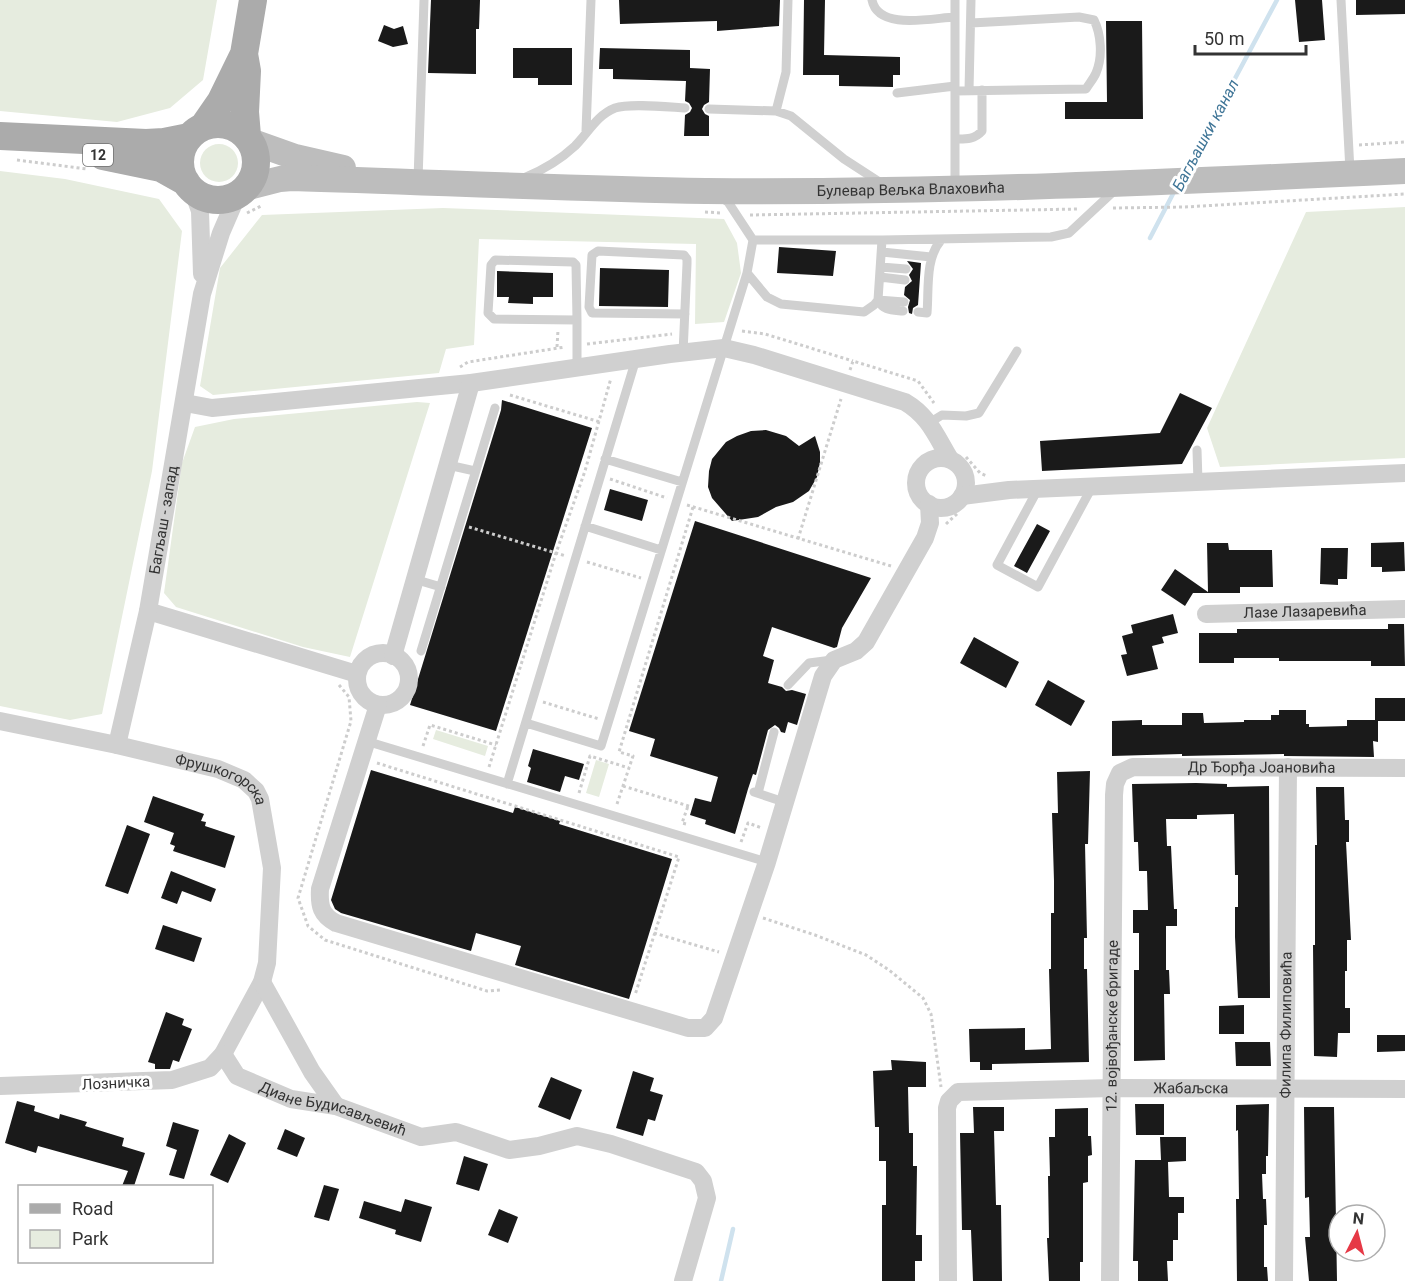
<svg xmlns="http://www.w3.org/2000/svg" width="1405" height="1281" font-family="Roboto,sans-serif">
<rect width="100%" height="100%" fill="#fff"/>
<path fill="#e6ecdf" d="M0,0H217L203,80L170,108L117,122L0,111Z
M200 163a19 19 0 1 1 38 0a19 19 0 1 1-38 0Z
M0,171L65,179L159,199L182,231L152,471L102,714L70,720L0,706Z
M1405,207V458L1220,467L1207,428L1306,212Z
M443,208L724,219L737,243L741,273L724,322L695,324L696,244L479,239L474,345L446,349L439,373L213,395L200,386L220,268L262,215Z
M417,402L430,403L350,657L303,647L176,607L164,593L182,463L195,427L234,419Z
M436,730L488,746L485,756L433,739Z
M596,760L609,764L599,797L586,793Z"/>
<g fill="none" stroke-linecap="round" stroke-linejoin="round">
<path stroke="#cfe2ee" stroke-width="4.5" d="M1185,172L1277,0
M1150,238L1175,190
M721,1281L733,1229"/>
</g>
<path fill="#1a1a1a" d="M431,0H480L479,29H476V74L428,73Z
M619,0H780L779,26L717,31V21L620,24Z
M804,0H825L824,55L900,57V75H893V87L839,86V75H803Z
M1295,0H1322L1325,40L1299,42Z
M1356,0H1405V14L1356,15Z
M1106,21H1142L1143,119H1065V102H1107Z
M384,25L394,29L403,26L408,44L393,47L378,41Z
M513,48H572V85H538V78H513Z
M600,48L690,50V68L710,69L709,102L704,105L702,109L705,114L709,116V136H684L685,115L690,112L692,108L689,103L685,101L686,81L613,79V69H599Z
M779,247L836,251L833,276L777,273Z
M907,261L921,263L918,305L913,308L912,314L909,313L908,307L910,300L904,295L905,287L912,281L909,275L913,269Z
M600,268L669,270L668,307L599,306Z
M497,271L553,273V297H533V304L508,303L509,297H497Z
M1180,393L1212,408L1182,464L1042,471L1040,441L1160,433Z
M502,400L592,428L496,731L410,705L501,410Z
M766,430L786,436L799,446L815,436L820,452V462L817,477L809,491L793,502L776,507L758,517L732,521L712,498L708,487L709,471L712,459L726,442L737,436L751,431Z
M610,489L648,500L642,521L604,510Z
M695,521L871,578L842,628L837,647L834,648L772,627L763,656L774,660L768,683L782,687L786,691L792,690L806,694L797,725L788,722L785,733L781,732L779,728L775,725L768,730L756,775L753,774L748,789L735,834L705,824L706,820L690,815L695,798L711,802L718,777L650,756L655,739L629,731Z
M1037,524L1050,531L1027,573L1014,566Z
M1404,542L1405,571L1382,572V567H1371V543Z
M1207,543H1228L1229,550H1272L1273,587H1240V593H1193L1185,606L1161,590L1175,569L1208,592Z
M1321,548H1348L1347,579H1338V585L1320,584Z
M1173,614L1178,633L1162,637L1164,643L1152,646L1158,669L1127,676L1121,655L1127,654L1122,636L1133,633L1131,625Z
M1388,624H1404L1405,666H1371V661H1279V658H1234V663H1199V633H1237V629H1388Z
M974,637L1019,662L1006,688L960,663Z
M1048,680L1085,701L1071,726L1035,705Z
M1375,698H1405V721H1378V742L1373,741L1374,757L1284,756V754L1182,756V754L1112,756V721L1142,720V725H1182V713H1203L1204,723L1244,722V720H1271V715H1279V710H1306V724H1309V727L1347,726V720H1375Z
M533,749L584,764L579,780L565,776L560,792L527,782L531,768L528,766Z
M371,770L513,813L515,807L560,821L559,824L672,859L629,999L515,965L521,946L476,933L471,951L341,913L335,909L331,900Z
M1090,771L1088,844H1085L1087,938H1084V969H1087L1089,1062L992,1064V1070H980V1062H970L969,1029L1025,1028V1050L1051,1049L1049,969H1051V913H1054V881L1052,813H1058L1057,772Z
M1196,783L1227,784V787L1269,786L1270,998H1238L1235,937V907H1238V875H1235L1234,814L1197,815V819H1166L1167,846H1171L1174,909H1177V926H1166V970H1169L1170,994H1164L1165,1060L1134,1061V970H1139V933H1133V910H1148L1147,871H1139L1138,842H1134L1132,784Z
M1316,787H1344L1345,820H1349V842H1346L1351,940H1347V971H1345V1008H1350V1033H1338L1337,1057L1314,1056L1313,945H1315V845H1317Z
M153,796L204,814L201,821L206,822L205,826L235,836L225,868L173,851L175,846L170,844L174,833L144,822Z
M127,825L150,834L128,894L105,886Z
M171,871L216,889L211,902L182,891L177,904L161,898Z
M163,925L202,938L194,962L155,949Z
M1244,1005V1034H1219V1006Z
M166,1012L184,1019L182,1025L192,1029L179,1062L173,1060L170,1069H155V1064L148,1062Z
M1377,1035H1405V1051L1377,1052Z
M1235,1042H1270L1271,1066H1236Z
M891,1060L926,1062V1087H908L909,1133H913V1166H917L916,1235H922V1261H915V1281H882V1205H886V1161H879V1127H875L873,1071L892,1070Z
M633,1071L654,1078L650,1091L663,1095L655,1121L648,1119L643,1136L616,1128Z
M551,1077L582,1090L570,1120L538,1107Z
M17,1101L35,1106L34,1111L59,1119L60,1114L87,1122L85,1126L124,1138L122,1146L145,1153L134,1186H122L128,1171L38,1146L36,1153L5,1143Z
M1135,1104H1164V1135H1136Z
M1269,1104L1268,1156H1266V1174H1262L1263,1199H1266L1267,1225H1264V1267H1267L1268,1281H1237L1236,1199H1239L1238,1130L1236,1131V1105Z
M973,1107H1004V1131H994L996,1205H1001L1002,1281H973L971,1230H962L960,1133H974Z
M1304,1107H1334L1337,1281H1309L1305,1237H1310L1309,1197L1305,1198Z
M1088,1108V1136H1091L1092,1155L1088,1156V1182L1083,1183V1262H1080V1281H1049L1047,1238H1049L1048,1176H1050L1049,1137H1055V1109Z
M173,1122L199,1130L184,1179L169,1175L177,1150L166,1146Z
M285,1129L305,1138L297,1157L277,1149Z
M229,1134L246,1143L228,1183L210,1175Z
M1160,1137H1186V1161L1168,1162L1169,1197H1184V1213H1178V1240H1173V1261H1167L1168,1281H1138V1261H1133L1135,1160H1161Z
M464,1156L488,1164L479,1191L456,1184Z
M324,1185L339,1189L329,1221L314,1217Z
M405,1199L432,1207L421,1242L395,1234L396,1230L359,1218L364,1201L401,1212Z
M499,1209L518,1217L508,1243L488,1235Z"/>
<g fill="none" stroke-linecap="round" stroke-linejoin="round">
<path stroke="#cdcdcd" stroke-width="3" stroke-dasharray="3 3" stroke-linecap="butt" d="M1359,145L1405,142
M17,160L87,169
M1113,208L1185,207L1405,194
M705,212L722,213
M247,213L263,205
M750,215L1079,209
M742,331L765,334L853,361
M587,344L672,334
M557,347L558,330
M460,367L468,362L565,347
M850,370L853,361L918,381L934,403
M510,395L600,422
M966,457L980,473L987,476
M610,479L667,498
M687,505L891,566
M946,524L959,512
M469,527L566,556
M798,539L841,399
M587,562L641,578
M339,685L349,697L351,721L298,898L308,926L325,940L487,991L500,990
M543,702L599,719
M423,746L430,725L496,745
M377,763L679,857L635,995
M489,767L556,553L585,471L611,378
M623,786L692,807
M579,793L590,756L629,768
M617,804L633,756L619,752L693,507
M686,824L682,823L688,806
M741,842L748,823L762,828
M763,918L815,935L866,955L889,970L923,998L931,1014L941,1087
M654,933L719,952"/>
<path stroke="#d0d0d0" stroke-width="9" d="M872,0C878,31 932,18 955,17V187
M1341,0L1350,171
M955,17V0
M955,91L1086,89C1089,84 1094,78 1096,73C1103,57 1101,34 1094,20L1079,17L971,23
M969,91L971,0
M897,93L955,86
M709,109L776,111L791,116L844,159L881,183
M776,111L786,72L788,0
M586,131L591,0
M955,139C965,139 974,140 982,131V90
M524,178C543,170 560,160 575,146C588,133 597,115 615,108C630,103 668,107 685,108
M418,180L424,0
M753,240H882L1051,237L1069,233L1114,191
M882,252L931,257
M495,260L573,262L576,265L577,320L494,319L488,313L491,265Z
M881,267L906,269
M747,273L767,297L781,304L864,312L874,305L878,300L882,240
M880,277L905,280
M878,300C883,311 892,310 903,311
M878,300L904,302
M918,312L927,313C929,289 925,259 941,240
M577,320V367
M683,353L687,264V259L684,255L598,251L592,255L589,307L592,313L685,314
M929,423L942,415L966,416L979,413L1017,351
M1197,450L1198,482
M605,459L682,482
M448,465L475,471
M1038,489L997,565L1038,587L1092,487
M585,526L661,550
M414,579L441,587
M421,651L495,408
M788,685L809,663L832,660
M526,723L601,746L747,273L753,240L728,202L721,197
M366,741L767,862
M507,784L636,359
M754,792L784,802
M758,793L774,732"/>
<g stroke="#d0d0d0" stroke-width="18">
<path d="M193,191L200,211L202,274"/>
<path d="M185,403L212,408L471,383L670,354L724,348L754,355L905,402C929,416 936,436 950,459"/>
<circle cx="941" cy="483" r="25"/>
<path d="M962,496L1009,490L1405,473"/>
<path d="M148,611L357,674"/>
<path id="s1" d="M1206,614L1405,609"/>
<circle cx="383" cy="679" r="26"/>
<path d="M393,656L471,383"/>
<path d="M378,705L320,889C319,906 321,915 336,923L688,1028H705L714,1018L767,862L823,676L834,660L856,651L866,642L925,538L930,523L929,504"/>
<path id="s2" d="M0,721L117,745L218,769L244,780L256,791L260,799L272,868L267,963L262,982L223,1054L210,1068L172,1080L0,1086"/>
<path id="s3" d="M117,745L148,611L202,294L221,233L237,196"/>
<path d="M262,982L312,1072L336,1106"/>
<path id="s4" d="M223,1054L237,1076L291,1099L336,1106L421,1137L456,1132L509,1150L539,1146L577,1136L611,1144L696,1172L703,1181L707,1198L683,1281"/>
<path id="s5" d="M948,1281L947,1108L949,1101L958,1092L1112,1088L1405,1089"/>
<path id="s6" d="M1110,1281L1114,795L1115,784L1120,773L1133,767L1405,768"/>
<path id="s7" d="M1284,1281L1288,767"/>
</g>
<g stroke="#bdbdbd" stroke-width="26">
<path d="M250,141L295,157L343,168"/>
<path id="s8" d="M248,187L280,179L292,178C430,182 568,189 706,191C939,193 1172,182 1405,171"/>
</g>
<path stroke="#ababab" stroke-width="28" d="M180 162a38 38 0 1 1 76 0a38 38 0 1 1-76 0Z
M203,127L221,101L243,56
M0,136L146,143L164,142L189,137
M247,136L245,112L247,71L244,54L253,0
M103,156L161,168L186,182"/>
</g>
<g text-anchor="middle" stroke-width="6" stroke-linejoin="round" paint-order="stroke">
<rect fill="#fff" stroke="#707070" stroke-width="1.5" x="83" y="144" width="30" height="22" rx="4.5"/>
<g font-size="14" font-weight="bold" fill="#333">
<text x="98" y="160">12</text>
</g>
<g font-size="15" fill="#333" stroke="#fff">
<text dy="5" stroke="none"><textPath href="#s8" startOffset="664">Булевар Вељка Влаховића</textPath></text>
<text dy="5" stroke="none"><textPath href="#s3" startOffset="230">Багљаш - запад</textPath></text>
<text dy="5" stroke="none"><textPath href="#s1" startOffset="99">Лазе Лазаревића</textPath></text>
<text dy="5" stroke="none"><textPath href="#s6" startOffset="652">Др Ђорђа Јоановића</textPath></text>
<text dy="5" stroke="none"><textPath href="#s2" startOffset="231">Фрушкогорска</textPath></text>
<text dy="5" stroke="none"><textPath href="#s7" startOffset="256">Филипа Филиповића</textPath></text>
<text dy="5" stroke="none"><textPath href="#s6" startOffset="255">12. војвођанске бригаде</textPath></text>
<text transform="translate(116 1083) rotate(-3)" y="5">Лозничка</text>
<text dy="5" stroke="none"><textPath href="#s5" startOffset="426">Жабаљска</textPath></text>
<text dy="5" stroke="none"><textPath href="#s4" startOffset="128">Диане Будисављевић</textPath></text>
</g>
<g font-size="16" font-style="italic" fill="#3f7597" stroke="#fff">
<text transform="translate(1205 135) rotate(-62)" y="6">Багљашки канал</text>
</g>
</g>
<rect x="18" y="1185" width="195" height="78" fill="#ffffff" stroke="#adadad" stroke-width="1.5"/>
<rect x="30" y="1204" width="30" height="9" fill="#ababab" stroke="#adadad" stroke-width="1.5"/>
<text x="72" y="1215" font-size="18" fill="#333333">Road</text>
<rect x="30" y="1230" width="30" height="18" fill="#e6ecdf" stroke="#adadad" stroke-width="1.5"/>
<text x="72" y="1245" font-size="18" fill="#333333">Park</text>
<g transform="translate(1357 1233) rotate(6)"><circle r="28" fill="#ffffff" stroke="#adadad" stroke-width="1.5"/>
<path d="M0-4.5L10 22L0 15L-10 22Z" fill="#e63946"/>
<text y="-9" font-size="16" font-weight="bold" text-anchor="middle" fill="#333333">N</text>
</g>
<path d="M1195 45v9h111v-9" fill="none" stroke="#333333" stroke-width="3"/>
<text x="1204" y="45" font-size="18" fill="#333333" stroke="#ffffff" stroke-width="4.5" paint-order="stroke">50 m</text>
</svg>
